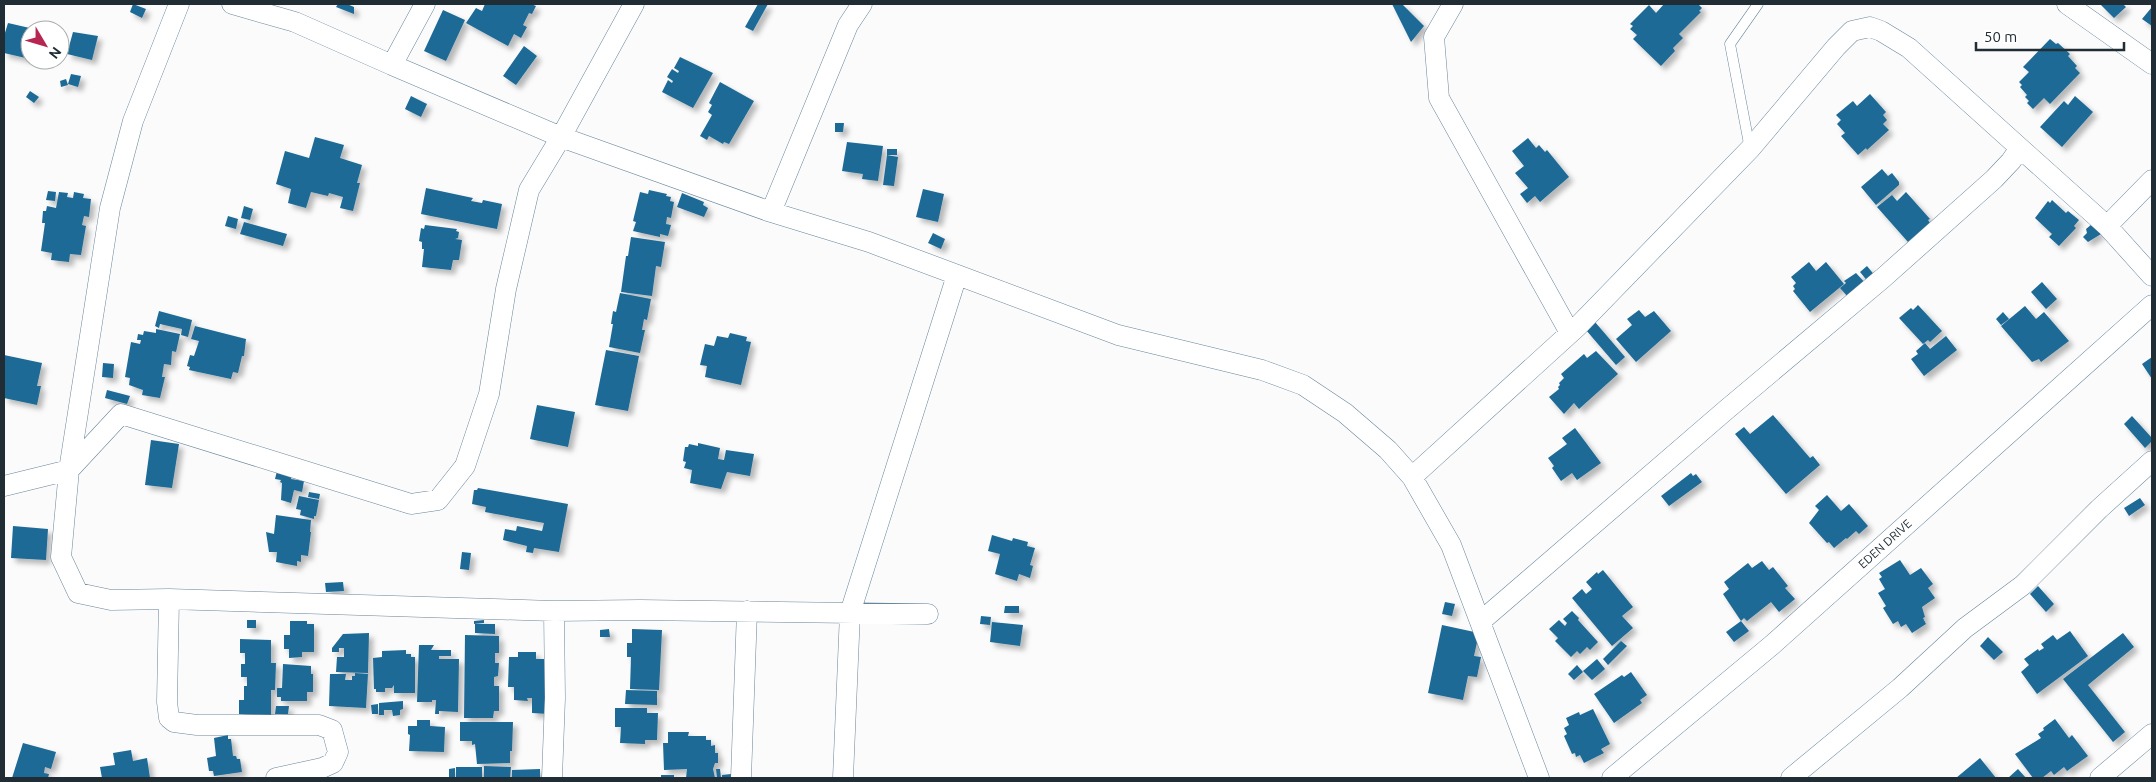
<svg xmlns="http://www.w3.org/2000/svg" width="2156" height="782" font-family="Ubuntu,sans-serif">
<defs>
<filter id="shadow"><feDropShadow dx="4.5" dy="4.5" stdDeviation="2.5" flood-color="#0004"/></filter>
</defs>
<rect width="100%" height="100%" fill="#fbfbfb"/>
<path fill="#1d6a95" filter="url(#shadow)" d="M133,4L146,9L142,18L130,12Z
M338,4H347L354,7V14L336,7Z
M485,4H531L536,6L532,14L529,13L523,25L527,27L521,38L514,34L508,46L466,23L476,8L482,11Z
M758,4H768L753,31L745,27Z
M1392,4H1402L1424,26L1411,42Z
M1664,4H1698L1702,8L1699,11L1701,12L1679,34L1683,38L1673,48L1675,51L1661,66L1633,39L1637,35L1630,29L1633,26L1630,24L1649,5L1656,13Z
M2100,4H2123L2126,7L2114,18Z
M2152,7V26L2142,19Z
M443,10L465,20L446,61L424,51Z
M8,23L34,29L30,30V59L4,53V36Z
M73,32L98,36L92,60L67,54Z
M2050,39L2056,44L2058,43L2070,54L2068,56L2077,66L2075,68L2080,73L2050,104L2044,98L2033,109L2027,103L2029,101L2025,97L2027,95L2020,87L2022,85L2019,82L2029,72L2023,67Z
M524,46L537,56L516,85L503,76Z
M680,57L713,73L693,108L662,92L668,80L672,83L673,81L667,77L672,69L678,73L679,71L674,68Z
M71,74L81,76L78,87L68,84Z
M66,79L68,85L61,87L60,81Z
M720,82L754,101L729,144L724,142L723,144L709,136L707,140L700,136L712,115L708,112L712,105L709,103Z
M30,91L39,97L34,103L26,97Z
M1870,94L1886,112L1883,115L1887,120L1883,124L1889,130L1867,150L1866,148L1858,155L1841,136L1845,133L1837,124L1841,120L1836,115L1853,101L1857,106Z
M411,96L427,104L421,117L405,109Z
M2075,96L2093,112L2062,147L2040,127L2064,101L2068,105Z
M835,123H844L843,132H835Z
M315,137L344,145L340,158L362,165L357,183H360L353,211L340,208L343,197L329,193L328,196L311,192L306,208L288,203L291,189L276,184L285,151L309,158Z
M1528,138L1536,148L1539,145L1545,152L1547,150L1569,177L1540,202L1535,196L1527,203L1520,194L1528,188L1515,173L1524,166L1512,151Z
M847,142L883,146L878,181L862,179L863,174L842,171Z
M887,149H897V155H887Z
M887,155L898,157L894,186L883,185Z
M1882,169L1888,176L1892,173L1899,182V185L1876,205L1861,187Z
M426,188L473,198L471,201L482,203L483,200L502,204L497,229L421,214Z
M923,189L944,194L938,222L916,217Z
M649,190L667,194L666,196L671,197L670,201L674,202L671,218L667,217L666,224L671,225L668,236L660,234V237L633,231L636,222L633,221L640,192L648,194Z
M48,191L56,192L55,201L46,200Z
M59,192L68,193L67,197L73,198L74,192L84,194L83,198L91,199L89,217L84,216L82,225L86,226L81,255L70,254L69,262L51,260L52,253L41,251L45,223H42L43,211H46L47,206L56,208Z
M1906,192L1930,219L1928,220L1930,223L1908,242L1877,207L1892,195L1897,201Z
M682,193L704,202L703,205L708,208L704,217L677,207Z
M2052,200L2066,213L2068,211L2079,220L2074,226L2076,228L2059,246L2049,237L2052,234L2035,218L2048,201L2050,203Z
M244,206L253,209L250,220L241,218Z
M228,216L238,219L236,229L225,226Z
M244,222L287,234L283,246L240,234Z
M2092,224L2101,234L2088,242L2083,237L2087,233L2086,229Z
M425,225L457,229L456,231L459,232L458,238L455,239L462,240L459,260H453L451,270L422,267L424,249H422V242L419,241L421,228L424,229Z
M933,233L945,239L941,249L928,243Z
M631,237L665,242L661,267L656,266L652,296L621,292L626,256H628Z
M1809,262L1816,271L1826,262L1844,284L1810,312L1793,291L1795,289L1793,286L1796,283L1791,277Z
M1867,266L1876,277L1869,283L1860,272Z
M1856,273L1868,286L1848,297L1840,288L1846,283L1844,281Z
M2042,282L2057,299L2046,309L2031,292Z
M620,293L651,299L647,320L644,319L642,330H645L640,353L609,347L613,324H611L613,311L616,312Z
M1918,305L1942,331L1930,342L1928,340L1923,344L1899,318L1911,308L1913,310Z
M2025,306L2036,319L2044,312L2069,341L2041,362L2039,359L2032,362L2001,326Z
M1639,310L1645,317L1654,311L1671,331L1636,362L1616,339L1632,325L1627,319Z
M159,311L192,320L188,337L181,335L182,329L160,324L159,328L155,326Z
M2003,312L2009,319L2001,325L1996,319Z
M1595,322L1625,357L1616,365L1586,330Z
M195,326L246,339L244,356H242L238,373L233,372L231,379L189,370L190,367L187,366L190,355L194,356L199,341L191,339Z
M156,329L180,334L176,352L172,351L171,365L164,364L162,377H165L160,398L142,395L143,390L129,385L130,378L125,377L131,342L140,344L141,340H137L138,334L143,335L144,331L156,333Z
M730,333L747,337L746,341L751,342L741,385L705,377L707,366L700,365L705,344L714,346L717,336L728,338Z
M1946,336L1957,350L1924,376L1911,359L1918,354L1916,351L1925,343L1930,349Z
M606,350L639,356L628,411L595,405Z
M1596,351L1618,374L1579,409L1574,403L1564,414L1549,397L1559,389L1558,387L1560,385L1559,383L1564,378L1561,374L1584,354L1587,358Z
M4,355L42,363L37,386H41L37,405L4,398Z
M2152,357V379L2142,364Z
M103,363L114,364L113,378L102,377Z
M107,390L130,396L127,404L105,398Z
M537,405L575,412L568,447L530,439Z
M1773,415L1810,458L1813,456L1820,465L1786,494L1735,434L1744,427L1750,434Z
M2132,416L2152,438V441L2145,448L2124,424Z
M1575,428L1601,463L1577,480L1572,473L1561,481L1552,468L1554,466L1548,458L1567,444L1562,438Z
M151,440L179,444L172,488L145,485Z
M698,443L720,448L718,459L724,460L726,450L754,454L750,476L727,472L721,489L690,483L692,470L684,468L686,462L683,461L685,447H688L689,444L698,446Z
M277,471L292,474L291,479L304,481L302,492L294,490L291,503L281,500L282,483L280,482L281,480L275,479Z
M1691,473L1693,476L1696,474L1702,482L1669,506L1661,496Z
M478,488L568,504L559,552L534,548L533,553L526,552L527,546L503,540L505,529L516,531L517,526L542,531L544,523L485,512L486,507L472,504L474,490H477Z
M309,492L320,494L319,499L308,497Z
M1827,495L1841,511L1849,504L1868,526L1859,534L1856,531L1847,539L1846,538L1834,548L1829,542L1827,543L1809,523L1819,510L1815,506Z
M299,496L319,500L316,516H314V519L300,515L301,510L296,509Z
M2140,498L2145,505L2129,516L2124,508Z
M276,515L311,520L310,532H311L308,556L301,555V562L297,561V566L276,562L277,552H269L266,532L274,534Z
M13,526L48,529L46,560L11,558Z
M992,535L1012,541L1013,538L1028,542L1027,546L1035,548L1030,565L1033,566L1030,578L1019,574L1017,581L995,574L1000,554L988,551Z
M462,552L471,553L469,570L460,569Z
M1900,560L1910,575L1921,568L1933,584L1928,588L1935,598L1922,607L1925,617L1923,618L1926,624L1912,633L1906,624L1901,627L1898,621L1893,624L1883,608L1886,606L1878,593L1885,589L1879,579L1882,577L1879,573Z
M1762,561L1769,570L1773,567L1788,586L1785,588L1795,599L1779,612L1771,602L1747,621L1744,618L1741,621L1723,594L1729,589L1724,582L1748,563L1752,568Z
M1603,570L1633,607L1622,616L1633,628L1612,646L1572,598L1582,589L1586,594L1592,589L1586,582L1597,572L1598,574Z
M343,582L344,591L326,592L325,583Z
M2038,586L2054,604L2046,612L2030,594Z
M1445,602L1455,604L1452,616L1442,614Z
M1005,606H1019V613H1004Z
M1572,611L1579,618L1578,620L1598,642L1590,650L1587,647L1580,654L1577,651L1571,657L1555,641L1558,638L1549,629L1559,620L1565,626L1567,623L1563,619Z
M981,616L991,617L990,625L980,624Z
M247,620H256V628H247Z
M484,620V623L474,624V621Z
M290,621H307V624H314V652H302V657L289,658V649H284V635H290Z
M1741,621L1749,631L1734,642L1726,632Z
M992,622L1023,625L1020,646L990,642Z
M475,624H495V634L475,633Z
M1442,625L1479,633L1474,656L1481,657L1477,677L1468,676L1463,700L1428,693Z
M609,629L610,637H600V630Z
M632,629L662,630L659,690L630,689L631,657H627V643H632Z
M2070,631L2088,656L2037,694L2021,672L2029,665L2024,659L2038,649L2039,651L2044,648L2041,644L2053,635L2057,640Z
M369,633L368,673L336,672L337,657H344V648H339V652H332V648L343,634Z
M2123,633L2134,647L2088,685L2125,732L2113,742L2063,679Z
M465,635L499,636V653H495V663H499L498,676L494,677V686H499V711H494L493,718H464Z
M1988,637L2003,652L1994,660L1980,646Z
M240,639L271,640V663H276L275,690H271V715L239,714V700H244V686H247V677H241V664H245V653H240Z
M1621,641L1627,646L1608,665L1603,659Z
M419,645H434L431,650H451V656H439V659H459L458,712L439,711V714H435L436,700H432V702H417Z
M406,650V654H411V657H415V693H394V685L392,688H385V692H376V689H374L373,658L382,657V651Z
M518,652H536V659H550L549,714L532,713V698H527L528,701L514,700V687H508L509,657H518Z
M1597,659L1605,669L1592,680L1583,671Z
M283,664L311,666V674H313V692H307V701H281V697H277V688H282Z
M1577,665L1583,672L1574,680L1568,674Z
M1631,672L1647,695L1640,700L1642,703L1614,723L1594,694L1622,675L1624,677Z
M355,673L368,674L366,708L329,706L330,674H346L345,680H352V676H355Z
M626,690L657,691V705L625,704Z
M403,701V709L400,710V715L393,716L392,710H384V715H379V703Z
M378,704V714H372L371,705Z
M276,706H289L288,714H275Z
M615,708H647V713H658L657,740H645V744L620,743L621,727H615Z
M1593,709L1610,744L1601,749L1604,753L1584,763L1580,755L1576,757L1575,753L1572,754L1564,736L1567,734L1564,728L1569,725L1566,718L1579,712L1580,715Z
M2055,719L2069,738L2072,735L2088,756L2067,771L2064,767L2054,775L2051,771L2042,778H2033L2015,754L2041,738L2038,734L2044,730L2043,728Z
M417,720H430V726L445,727L444,752L409,751L410,735L408,734V726H417Z
M460,722H513L512,751H510V763L477,764L475,744L472,745V741H460Z
M668,732H689L688,736H706V740H711V746L715,745V753H718V763H715L713,769L715,778H686L687,769L664,770L663,743H668Z
M228,735V739H231L233,756H236L237,759H240L242,772L214,776L213,771H209L207,758L216,756L214,738Z
M23,743L56,752L51,769L45,767L44,773L49,774L48,778H12Z
M131,750L133,761L147,758L150,778H102L100,767L115,765L113,753Z
M1980,758L1996,778H1956Z
M484,766L511,767L510,778H484Z
M456,767H482V778H456Z
M455,768V778H449V769Z
M540,769V778H512V770Z
M716,769H720L721,778H717Z
M2018,769L2026,778H2008Z
M731,774V778H722V775Z
M661,775H674V778H661Z"/>
<g fill="none" stroke-linecap="round" stroke-linejoin="round">
<g stroke="#68869b" stroke-width="11">
<path id="lane" d="M1750,149L1730,44L1758,4"/>
</g>
<g stroke="#68869b" stroke-width="21">
<path id="street" d="M179,4L133,121L110,208L69,470L61,557L78,593L111,600L169,599L554,611L640,610L928,614
M232,4L295,22L392,65L425,4
M1453,4L1434,37L1439,98L1570,333
M2067,4L2152,64
M392,65L561,137L771,212L869,242L1118,335L1262,370L1303,385L1345,413L1388,450L1412,477L1451,545L1539,778
M2020,148L2107,226
M2152,180L2107,226L2152,276
M771,212L848,25L862,4
M1412,477L1578,326L1750,149L1836,47L1852,31L1870,27L1881,31L1909,48L2020,148L2011,161L1994,179L1883,278L1726,410L1480,622
M4,486L69,470L121,414L411,504L438,500L465,466L489,394L506,289L529,190L561,137L634,4
M169,599L167,702L169,718L174,722L197,725H319L332,730L338,752L333,763L322,768L276,778
M552,778L555,698L554,611
M741,778L747,611
M843,778L850,613L957,275
M1612,778L1772,645L2152,305
M1791,778L1900,688L1965,628L2023,585L2099,509L2152,461
M2100,778L2152,734"/>
</g>
<use href="#lane" stroke="#fff" stroke-width="10"/>
<use href="#street" stroke="#fff" stroke-width="20"/>
</g>
<g text-anchor="middle" stroke-width="5" stroke-linejoin="round" paint-order="stroke">
<g font-size="12" fill="#202d35" stroke="#fff">
<text transform="translate(1885 544) rotate(-42)" y="4">EDEN DRIVE</text>
</g>
</g>
<rect width="2156" height="782" fill="none" stroke="#202d35" stroke-width="10"/>
<g transform="translate(45 45) rotate(128)"><circle r="24" fill="#ffffff" stroke="#a6abae"/>
<path d="M0-4L9 19L0 12L-9 19Z" fill="#b72651"/>
<text y="-8" font-size="14" font-weight="bold" text-anchor="middle" fill="#202d35">N</text>
</g>
<path d="M1976 42v8h148v-8" fill="none" stroke="#202d35" stroke-width="2.5"/>
<text x="1984" y="42" font-size="15" fill="#202d35" stroke="#ffffff" stroke-width="4" paint-order="stroke">50 m</text>
</svg>
